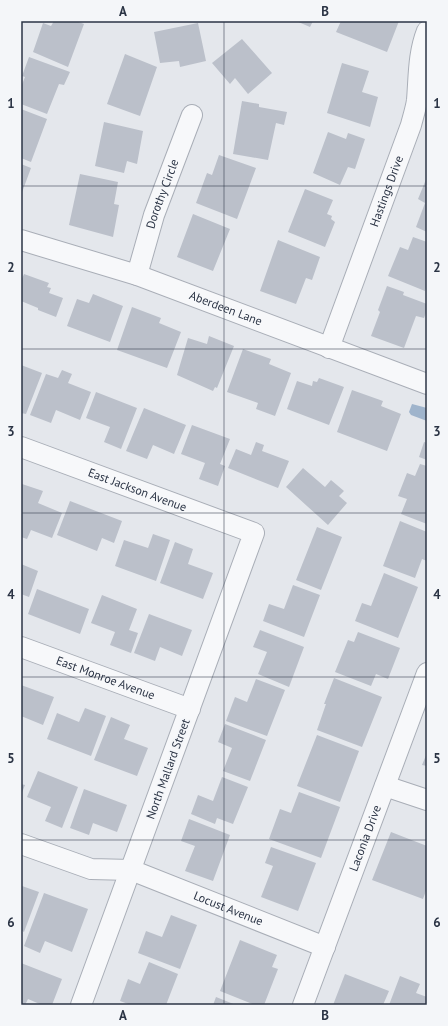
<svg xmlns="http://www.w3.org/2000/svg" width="448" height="1026" font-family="'PT Sans',sans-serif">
<rect width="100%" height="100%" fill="#e4e7ec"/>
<path fill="#9fb4cc" d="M412,404L427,408V421L411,415L409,412Z"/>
<path fill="#bbc0ca" d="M54,21H76L84,24L68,67L33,52L43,23L51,26Z
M296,21H313L310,27Z
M341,21H399L387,52L336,32Z
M198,23L206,61L180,67L179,61L160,63L154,32Z
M242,39L272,73L248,94L235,78L230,84L212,63Z
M125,54L157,67L140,116L107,104Z
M29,57L70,72L64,85L59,84L47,114L21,104V87L25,77L22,76Z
M342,63L369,71L362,92L378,97L370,127L327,113Z
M242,101L259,104V107L287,112L284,125L276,123L268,160L233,154Z
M21,109L47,119L31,162L21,158Z
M104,122L143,131L137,164L127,161L124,173L95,166Z
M328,132L346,139L348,133L365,139L355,169L348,167L340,185L313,173Z
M219,155L256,168L237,219L196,203L207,173L212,175Z
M21,164L31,168L21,195Z
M80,174L118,182L114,204L119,205L113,237L69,225Z
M427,177V232L416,227L425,203L418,199Z
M305,189L333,200L327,214L332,216L331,219L335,222L325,247L288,232Z
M193,214L230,229L213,271L177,257Z
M413,237L427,242V285L425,291L388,276L400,247L408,250Z
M278,240L320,257L312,280L306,278L296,304L260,291Z
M24,274L49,283L47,287L51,288L49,293L63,298L56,317L38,310V308L21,301V281Z
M387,286L404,292L403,295L427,304V310L424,318L416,316L404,348L371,336L380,312L378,310Z
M93,294L123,306L110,342L67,326L77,299L89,303Z
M132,307L161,318L159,323L181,332L167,368L117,350Z
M209,336L234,346L217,388L215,387L213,391L177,375L188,338L207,344Z
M243,349L271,359L269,364L291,373L275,416L256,409L258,403L227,392Z
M21,365L42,373L26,414L21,413Z
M62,370L72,374L68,383L91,392L80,420L56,410L51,423L30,415L46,374L58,378Z
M319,378L344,387L329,425L287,409L297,381L312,386L313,381L317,382Z
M352,390L383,401L381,406L401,414L387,451L337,432Z
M96,392L137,408L121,449L104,442L110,427L86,418Z
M144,408L186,425L174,454L153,445L147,459L126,451Z
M192,425L230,439L220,464L225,466L218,486L199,479L205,463L181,454Z
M256,442L264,445L262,451L289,461L278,488L228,468L236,449L251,455Z
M424,442L427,443V460L419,457Z
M420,464L427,466V524L401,514L407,499L398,496L407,473L415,476Z
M303,468L325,487L331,480L344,491L339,496L347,503L328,525L286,487Z
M22,484L43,491L38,503L62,513L52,538L31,530L27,539L21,537V487Z
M70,501L122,521L114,543L102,538L97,551L57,535Z
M400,521L427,532V561L422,559L415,578L383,566Z
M317,527L342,537L321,590L296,580Z
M153,534L170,540L156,581L115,566L124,540L148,548Z
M175,542L193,549L188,564L213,573L203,599L160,583Z
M21,564L38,571L29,597L21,594Z
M384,573L418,587L398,638L355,621L362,603L371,606Z
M293,585L320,595L304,637L263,621L269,604L284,609Z
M37,589L89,609L80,634L28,614Z
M102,595L137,609L129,630L138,633L131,653L110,645L115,632L91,623Z
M149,614L192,630L182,656L160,647L155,661L134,653Z
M260,630L304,647L289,687L258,674L267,652L253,647Z
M358,632L400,648L388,679L376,674L371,686L335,672L348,640L354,642Z
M334,678L382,697L362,747L317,730L326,704H324Z
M256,679L285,690L267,736L226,721L235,697L247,702Z
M21,685L54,697L43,725L21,716Z
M85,708L106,716L91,756L47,739L57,713L79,722Z
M111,717L130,725L124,739L148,748L137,776L94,760Z
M225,724L266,740L250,781L223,771L232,748L218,742Z
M317,735L359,751L340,802L297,786Z
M427,753V766L422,765Z
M38,771L78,787L62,828L45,821L51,807L27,797Z
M222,777L248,787L233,824L217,818L215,824L191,814L198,795L213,801Z
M21,784L25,785L21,795Z
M84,789L127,805L117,832L93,823L89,835L70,828Z
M299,792L340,807L321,858L269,839L280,809L291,813Z
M189,819L230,835L213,881L185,871L195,846L181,841Z
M391,832L427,846V888L423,899L372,880Z
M271,847L316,863L298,911L261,897L273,866L265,863Z
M22,886L39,892L24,932L21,930V889Z
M44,893L88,909L72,952L45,941L40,953L24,946Z
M171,915L197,925L180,969L138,953L146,931L162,937Z
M240,940L277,955L272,967L278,969L264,1005H255L220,991Z
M149,962L178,974L166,1005H131L120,1001L128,979L140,984Z
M21,963L62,979L52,1005H42L28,999L25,1005H21Z
M345,974L389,991L383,1005H333Z
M400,976L420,984L416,993L427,997V1005H389Z
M216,997L236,1005H213Z"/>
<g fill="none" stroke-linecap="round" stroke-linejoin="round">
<g stroke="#a9aeb7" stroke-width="22">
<g id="minor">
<path id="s1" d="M21,240L137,275L427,384"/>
<path id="s2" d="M137,275L154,215L192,115"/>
<path id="s3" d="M329,348L411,125C413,117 416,108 417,100C419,76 418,54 427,31"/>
<path id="s4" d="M21,447L254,533L81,1005"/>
<path id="s5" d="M21,647L190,709"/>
<path d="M385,786L427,800"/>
<path id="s6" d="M21,844L91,869L131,870L325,947"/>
<path id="s7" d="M303,1005L427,673"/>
</g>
</g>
<use href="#minor" stroke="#f7f8fa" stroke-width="20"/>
</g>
<path fill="none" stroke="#2b3445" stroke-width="1" stroke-opacity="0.55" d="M224,21V1005M21,186H427M21,349H427M21,513H427M21,677H427M21,840H427"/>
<g text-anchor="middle" stroke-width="3.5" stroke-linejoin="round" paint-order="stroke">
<g font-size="12" fill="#2b3445" stroke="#f4f6f9">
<text dy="4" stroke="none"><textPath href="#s3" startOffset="167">Hastings Drive</textPath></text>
<text dy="4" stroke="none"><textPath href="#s2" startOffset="85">Dorothy Circle</textPath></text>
<text dy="4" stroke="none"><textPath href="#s1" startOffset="216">Aberdeen Lane</textPath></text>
<text dy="4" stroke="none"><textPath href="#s4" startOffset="124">East Jackson Avenue</textPath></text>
<text dy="4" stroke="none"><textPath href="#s5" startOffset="90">East Monroe Avenue</textPath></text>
<text transform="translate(168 769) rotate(-70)" y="4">North Mallard Street</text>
<text dy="4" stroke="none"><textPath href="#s7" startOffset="178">Laconia Drive</textPath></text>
<text dy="4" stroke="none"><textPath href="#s6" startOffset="219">Locust Avenue</textPath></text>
</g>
</g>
<rect width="448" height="1026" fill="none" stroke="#f4f6f9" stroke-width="44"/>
<rect x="22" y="22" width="404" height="982" fill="none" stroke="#2b3445" stroke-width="1.5"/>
<g font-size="13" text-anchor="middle" font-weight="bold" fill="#2b3445">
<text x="123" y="16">A</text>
<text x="325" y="16">B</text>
<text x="11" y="108">1</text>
<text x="437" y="108">1</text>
<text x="11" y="272">2</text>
<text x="437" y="272">2</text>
<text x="11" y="436">3</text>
<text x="437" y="436">3</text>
<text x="11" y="599">4</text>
<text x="437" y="599">4</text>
<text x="11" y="763">5</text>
<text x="437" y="763">5</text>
<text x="11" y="927">6</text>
<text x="437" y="927">6</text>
<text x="123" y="1020">A</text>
<text x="325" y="1020">B</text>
</g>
</svg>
